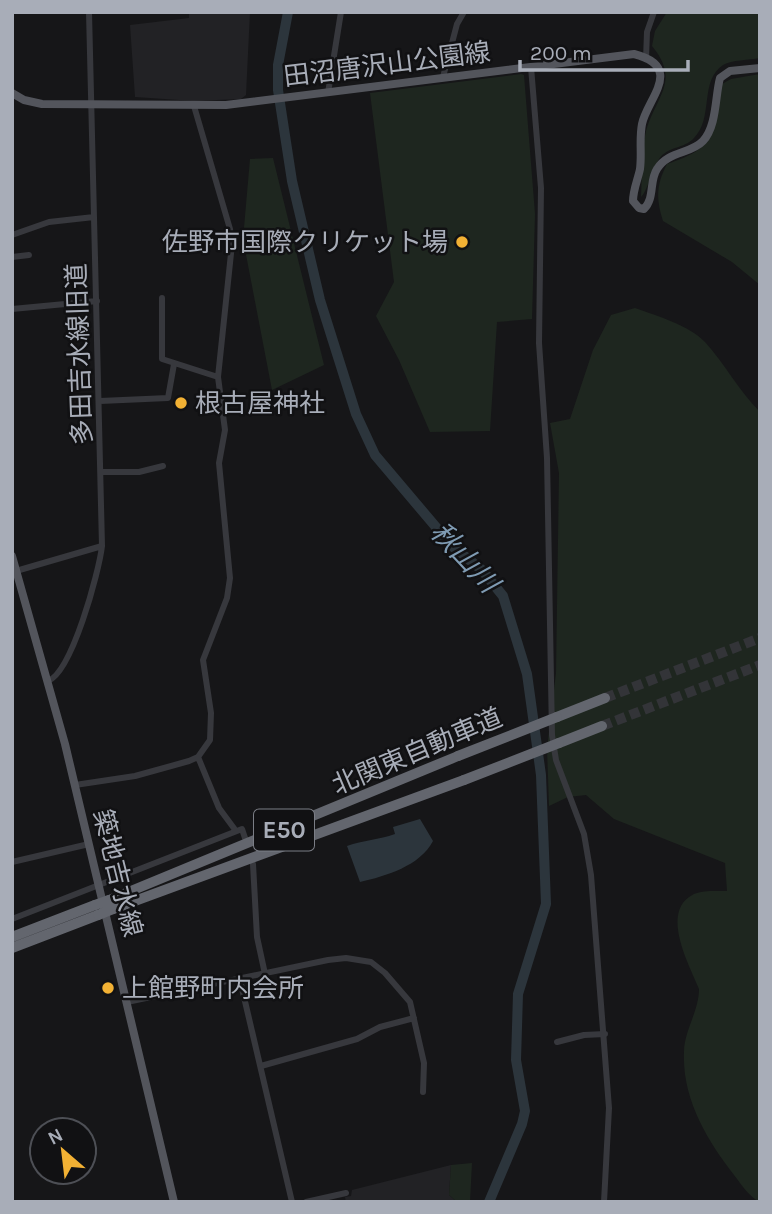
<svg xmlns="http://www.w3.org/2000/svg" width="772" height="1214" font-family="Karla,'Noto Sans JP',sans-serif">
<rect width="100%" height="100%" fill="#161618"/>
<path fill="#222225" d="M189,12H250L246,95L241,99L194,101L135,97L130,25L189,18Z
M451,1165L449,1195L457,1202H346L345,1197L351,1196L352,1190Z"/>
<path fill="#1e261f" d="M667,12H760V58C749,60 732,60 723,65C699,81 714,118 694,138C684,149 668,146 659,159C652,170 647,192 641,197C642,176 641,151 646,131C656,96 681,81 652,46L655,31Z
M521,74L524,75L535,214L532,319L497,322L490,431L430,432L399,360L376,316L394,282L370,93Z
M760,74V285L732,262L663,221C656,199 656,185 667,164C719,147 713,133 722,84L731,79Z
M273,158L324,365L272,390L243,239L250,159Z
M635,308C657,316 689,325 705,342C725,364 739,391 760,412V1202C750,1198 741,1184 734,1175C707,1140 682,1099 684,1052C684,1031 699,1011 699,989C689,964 659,911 694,894C703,890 717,891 727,891L725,863L614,819L586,795L568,797L549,806L547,748L556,673L559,473L550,423L570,419L593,350L611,315Z
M472,1163L470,1202H457L449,1195L451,1165Z"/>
<path fill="#2c353c" d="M420,819L433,841C420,866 386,876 360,882L347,846C363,840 379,840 395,834L393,827Z"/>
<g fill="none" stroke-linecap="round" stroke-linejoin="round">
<path stroke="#2c353c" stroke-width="10" d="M288,12L278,65V90L292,181L320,300L356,414L375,455L452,546L482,570L503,596L527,674L541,775L546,904L518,994L516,1060L525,1111L522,1124L489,1202"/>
<path stroke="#333438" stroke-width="10" stroke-dasharray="10 5" stroke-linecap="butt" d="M605,698L760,638
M602,726L760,665"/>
<path stroke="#37383d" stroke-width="6" d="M646,59L647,32L654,12
M531,67L541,188L539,343L547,458L552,735L556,760L584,834L591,875L609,1108L604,1202
M443,77L457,24L464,12
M328,93L341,12
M12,235L49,222L94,217
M12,257L29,255
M162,298V359L218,377
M12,309L97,301
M100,401L168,398L174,364
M101,472H139L163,466
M16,571L102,546
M48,681C72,672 99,572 102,546L89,12
M198,757L219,808L236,831
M75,785L135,776L189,761L198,757L210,740L211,713L203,660L227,598L230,578L219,463L225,430L218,377L232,244L230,229L194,106
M12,862L89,844
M253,864L257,937L265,974
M12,919L242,829L245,838
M240,980L292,1202
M127,1002L328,960L346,958L371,962L385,973L410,1002L424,1063L423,1092
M557,1042L584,1035L605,1034
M261,1066L357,1039L380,1027L414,1018
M306,1202L346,1193"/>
<path stroke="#53555c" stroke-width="8" d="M12,93L24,100L42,104L226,105L634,54C685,67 647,99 642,124C639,139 642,154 640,169C638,179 633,190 633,201L639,208L644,209C655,198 649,181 657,169C668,151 691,154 703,141C717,126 715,96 720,78L730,71L760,68
M12,556L65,744L174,1202"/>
<path stroke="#63666e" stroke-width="10" d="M557,717L605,698
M559,743L602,726
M109,900L458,756
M113,909L464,780
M12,937L95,905
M12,948L98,915"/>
<path stroke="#63666e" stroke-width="10" d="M458,756L557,717
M464,780L559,743
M95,905L109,900
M98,915L113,909"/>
</g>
<g fill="#f2b134" stroke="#111113" stroke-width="2.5">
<circle cx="462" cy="242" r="7"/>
<circle cx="181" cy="403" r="7"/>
<circle cx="108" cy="988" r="7"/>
</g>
<g text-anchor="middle" stroke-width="5" stroke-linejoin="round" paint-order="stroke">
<rect fill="#111113" stroke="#7b7e86" stroke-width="2" x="254" y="809.5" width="60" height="41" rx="5"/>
<g font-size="24" font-weight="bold" fill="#a8adb8">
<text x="284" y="838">E50</text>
</g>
<g font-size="26" fill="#a8adb8" stroke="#111113">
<text transform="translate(387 64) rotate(-7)" y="9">田沼唐沢山公園線</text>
<text transform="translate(79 354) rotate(-92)" y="9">多田吉水線旧道</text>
<text transform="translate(417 751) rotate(-23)" y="9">北関東自動車道</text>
<text transform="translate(118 873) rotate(76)" y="9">築地吉水線</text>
</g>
<g font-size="26" fill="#a8adb8" stroke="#111113" text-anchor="start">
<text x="448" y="251" text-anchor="end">佐野市国際クリケット場</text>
<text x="195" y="412">根古屋神社</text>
<text x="122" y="997">上館野町内会所</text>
</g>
<g font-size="28" font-style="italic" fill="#7f9bb3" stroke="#111113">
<text transform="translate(465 557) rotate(47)" y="10">秋山川</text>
</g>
</g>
<rect width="772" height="1214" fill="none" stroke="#a8adb8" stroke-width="28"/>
<g transform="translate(63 1151) rotate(332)"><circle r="33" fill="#111113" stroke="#4d4f55" stroke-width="2"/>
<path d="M0-5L12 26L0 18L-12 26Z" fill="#f2b134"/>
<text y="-10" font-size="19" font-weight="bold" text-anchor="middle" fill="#a8adb8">N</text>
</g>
<path d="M520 60v10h168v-10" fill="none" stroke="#a8adb8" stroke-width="3.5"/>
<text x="530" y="60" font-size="21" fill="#a8adb8" stroke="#111113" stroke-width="5" paint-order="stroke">200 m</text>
</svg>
